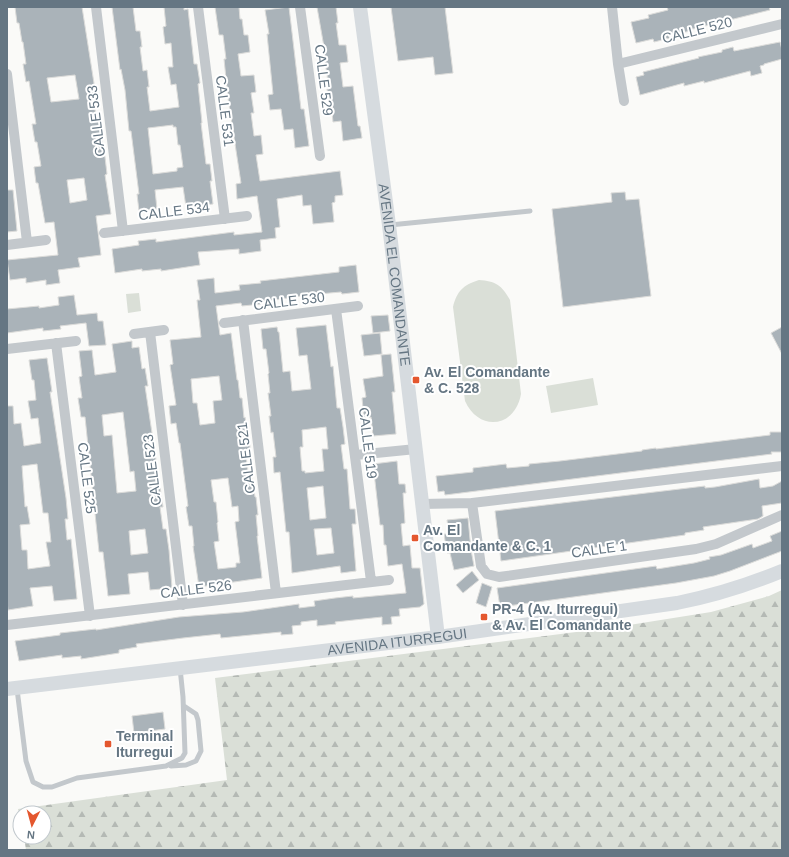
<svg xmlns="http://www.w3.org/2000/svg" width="789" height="857" font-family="Helvetica,sans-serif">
<defs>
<pattern id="forest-firs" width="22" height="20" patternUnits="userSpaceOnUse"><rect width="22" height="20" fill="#dadfd7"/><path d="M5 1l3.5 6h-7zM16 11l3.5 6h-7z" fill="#b4b9b4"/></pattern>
</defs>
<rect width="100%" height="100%" fill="#fafaf8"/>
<path fill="#dadfd7" d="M479,280C495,281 502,285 510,300L521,394C515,428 479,432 465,401L453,307C457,291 463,285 479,280Z
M139,293L141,311L128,313L126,294Z
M593,378L598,405L551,413L546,386Z"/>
<path fill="url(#forest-firs)" d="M782,590V850H26L24,837H44V813H20V819L18,809L227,780L215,678L623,626L711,612L769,596Z"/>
<path fill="#aab3b9" stroke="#dcdcda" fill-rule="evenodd" d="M15,7H82L96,96H93L96,116H98L105,157L107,174L105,175L111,214L96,216L101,255L78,258L80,267L58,270L60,283L46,285V280L26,283V278L10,280L7,260L58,255L54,222L45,223L38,183H36L34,167L41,166L37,142H35L32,124H36L29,81L26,82L23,64H26L23,42H22L19,23H17ZM75,75L79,99L51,102L47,78ZM84,178L87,200L70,203L67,180Z
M112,7H133L136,31H140L142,47H140L143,71L147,70L149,87H147L150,111L179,107L176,84L171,85L168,67H173L171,43L165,44L163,27L166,26L164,7H184V10L188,9L194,64H197L200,83L198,84L202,123H201L206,164H210L212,181H210L213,204L186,207L183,187L155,190L157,209L139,211L137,194H139L131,131H129L125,90L121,69L120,70ZM173,125V127H176L178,145H180L183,167L177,168V171L153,174L148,128Z
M215,7H239L240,19H242L244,35H248L250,52L238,54L241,76L254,75L256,92L251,93L254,113H251L254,136L261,135L263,154L256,155L260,181L340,171L343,195L335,196V202L332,203L334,222L313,224L311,205L303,206L302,195L277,199L280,227L275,228L276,238L260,240L261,251L239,254V249L198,252L200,265L161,271V269L142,271V269L115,273L112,249L139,245L138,241L156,239V242L234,232V235L262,232L257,196L237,199L236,184L241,183L228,98L224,59H226L223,35H219Z
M289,7L301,109H304L309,146L295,148L293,129L284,130L281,109L270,110L268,95L273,94L267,34H269L265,10Z
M317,7H336L338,23H336L339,45H346L348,62L340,63L343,87L353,86L358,126H360L362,138L343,141L341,121L333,122L331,103H329L327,89H329L323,47H324Z
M391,7H445L453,73L435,75L433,57L398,61Z
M667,7H769L770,10L689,30L690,31L669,36L670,38L654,42L653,39L636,43L631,22L649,18L648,15L668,10Z
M780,42L782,50V59L764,64V65L760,66L762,73L751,76L750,71L704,83V81L684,86V83L640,95L636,77L644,75L643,72L699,58L698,57L722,52V50L733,47L734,51Z
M7,190H13L17,231L7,232Z
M625,192L626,200L639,199L651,296L563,307L552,209L612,202L611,193Z
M356,265L359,292L342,294L341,292L307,295L262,302V304L242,306L241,303L216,306L220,335L231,333L237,380H238L240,398H242L244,418L245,417L248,438H249L251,456L246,457L249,479L252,478L255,497H256L258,515H256L258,536H257L262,578L199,587L193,546H194L192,526H189L186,507L188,506L180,443H179L176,423L171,424L169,406L176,405L170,365L173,364L170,340L201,337L197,300H200L197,280L214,278L215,293L240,290L239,285L261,283L260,281L339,272V267ZM219,376L222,400L213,401L215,423L200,425L197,403H193L191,379ZM228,478L232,507L238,506L239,521L235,522L240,563H236V567L218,569L214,542L219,541L217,523L218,522L216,502H214L211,480Z
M74,295L77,315L97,313L98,321H103L106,345L89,346L86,323L60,326L61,329L43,331V328L7,333V309L39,306V308L59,305L58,297Z
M388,315L390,331L373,333L371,316Z
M326,325L331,367L333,366L337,408H340L343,427L345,444L341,445L344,469H347L350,509H355L356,524H352L356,571L341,573L340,566L292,573L289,532H286L280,472L274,473L273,457H276L273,432L271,433L269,416H271L268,393H270L268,374L269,373L266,349H263L261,329L277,327L278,332H279L283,372L290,371L292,391L311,389L307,355L299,356L296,328ZM326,427L328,449H322L324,471L305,473V471H302L300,447H303L302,430ZM323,486L326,518L310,520L307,488ZM331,528L334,553L317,555L314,529Z
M782,327V354L771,333Z
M380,333L382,354L364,356L361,335Z
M132,341V348L139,347L142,369L145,368L148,386H145L163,507H160L163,529H166L169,550L172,588L150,590L148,572L128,574L130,594L108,596L103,552H99L85,417H81L78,398H82L79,377L82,376L79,351L92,350L95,375L116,372L112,344ZM123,412L130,472L134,471L136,491L117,493L112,435L104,436L102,415ZM145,529L148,553L131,555L129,531Z
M391,354L395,392H392L396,434L373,436L371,417L364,418L362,398L366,397L363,379L383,376L381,355Z
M47,358L52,392H50L66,498L68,519H65L67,540L71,539L77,599L54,601L52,586L30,588L33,606L8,610L7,602V406H13L14,424L21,423L24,446L41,443L38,418L31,419L28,401L36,400L34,380H32L29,360ZM37,464L43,513H48L51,542H46L50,566L28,569L27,550H22L20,525L30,524L27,506L25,507L22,466Z
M770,432H782V452H771L772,454L445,495L444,491L438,492L436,476L473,472V468L506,464L507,468L529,466V464L560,461L642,451V450L656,448V449L672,447L770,435Z
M397,461L399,484H405L406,493H403L405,523L401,524L403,546L410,545L412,568H420L424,604L420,607L399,609L400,616L391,617L392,624L382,625V617L335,622L336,624L317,626V620L301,622V625L292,626L293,634L281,635V632L221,638L220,634L183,638L136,644L137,647L119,650V653L81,659V656L62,658V655L19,661L15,641L60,635V633L96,629V630L179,617L243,612L299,604V608L315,606L314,601L335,598L353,596V598L406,593L402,564L388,566L386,545H384L383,525H380L373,464Z
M759,479L760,488L773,486L782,481V503L762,506L763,516L758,519L703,527L704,530L685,533V535L501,561L495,511L705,486V488L715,487Z
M468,518L471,550L474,566L454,570L450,553H447L444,534H449L447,520Z
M782,531V551L730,571L714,576L676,583L500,607L497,588L656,566L657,569L694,563L710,559L709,557L721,555L752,544L753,548L772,541L770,536Z
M472,571L479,580L463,593L456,585Z
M482,583L492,587L486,607L476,603Z
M163,712L165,729L134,733L132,716Z"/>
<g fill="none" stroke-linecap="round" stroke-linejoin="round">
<path stroke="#c3c8cc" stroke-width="5" d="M390,225L530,211
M17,689L26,761L33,782L43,787H52L77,778L166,766L182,758L185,753L183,697L180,668
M171,766L186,765L196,761L201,751L198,720L196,714L184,706"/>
<path stroke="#c3c8cc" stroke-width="10" d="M96,7L123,231
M198,7L225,219
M300,7L320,156
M612,7L618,64L624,101
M618,64L782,24
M7,74L27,242
M104,233L247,216
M7,245L46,240
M336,309L371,581
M243,320L276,593
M224,323L358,306
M150,332L183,605
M134,334L164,330
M56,343L90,616
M7,349L76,341
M356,455L416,449
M782,466L472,503L481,566L487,574L499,577L696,549L716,544L782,515
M422,504L472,503
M7,625L389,580"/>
<g stroke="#d6dbdf" stroke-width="14">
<path id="s1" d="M360,7L389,225L438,637"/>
<path id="s2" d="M7,689L438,637L677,603C713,596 748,585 782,571"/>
</g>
</g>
<g fill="#e4572e" stroke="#fff" stroke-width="1.5">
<rect x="412" y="376" width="8" height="8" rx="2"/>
<rect x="411" y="534" width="8" height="8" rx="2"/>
<rect x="480" y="613" width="8" height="8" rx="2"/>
<rect x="104" y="740" width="8" height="8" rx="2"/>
</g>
<g text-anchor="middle" stroke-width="4" stroke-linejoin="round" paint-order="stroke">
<g font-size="14" fill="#657683" stroke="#fff">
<text transform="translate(697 30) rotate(-14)" y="5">CALLE 520</text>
<text transform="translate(324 80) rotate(83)" y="5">CALLE 529</text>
<text transform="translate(225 111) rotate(83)" y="5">CALLE 531</text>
<text transform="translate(96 121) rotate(-97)" y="5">CALLE 533</text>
<text transform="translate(174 211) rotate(-7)" y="5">CALLE 534</text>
<text dy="5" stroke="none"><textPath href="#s1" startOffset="270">AVENIDA EL COMANDANTE</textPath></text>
<text transform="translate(289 301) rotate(-7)" y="5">CALLE 530</text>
<text transform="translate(368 443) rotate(83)" y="5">CALLE 519</text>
<text transform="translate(246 458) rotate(-97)" y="5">CALLE 521</text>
<text transform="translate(152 470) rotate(-97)" y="5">CALLE 523</text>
<text transform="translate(87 478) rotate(83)" y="5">CALLE 525</text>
<text transform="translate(599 549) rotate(-8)" y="5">CALLE 1</text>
<text transform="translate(196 589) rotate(-7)" y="5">CALLE 526</text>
<text dy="5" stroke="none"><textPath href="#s2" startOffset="393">AVENIDA ITURREGUI</textPath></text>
</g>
<g font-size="14" font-weight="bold" fill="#657683" stroke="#fff" text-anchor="start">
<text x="424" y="377">Av. El Comandante<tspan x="424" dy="16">&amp; C. 528</tspan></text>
<text x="423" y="535">Av. El<tspan x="423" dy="16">Comandante &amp; C. 1</tspan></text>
<text x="492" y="614">PR-4 (Av. Iturregui)<tspan x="492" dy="16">&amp; Av. El Comandante</tspan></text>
<text x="116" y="741">Terminal<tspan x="116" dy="16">Iturregui</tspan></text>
</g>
</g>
<rect width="789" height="857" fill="none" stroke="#657683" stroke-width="16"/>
<g transform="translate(32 825) rotate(186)"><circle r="19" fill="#ffffff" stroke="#c1c8cd"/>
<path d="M0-3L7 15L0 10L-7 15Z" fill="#e4572e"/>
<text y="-6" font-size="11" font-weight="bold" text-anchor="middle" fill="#657683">N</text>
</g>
</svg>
